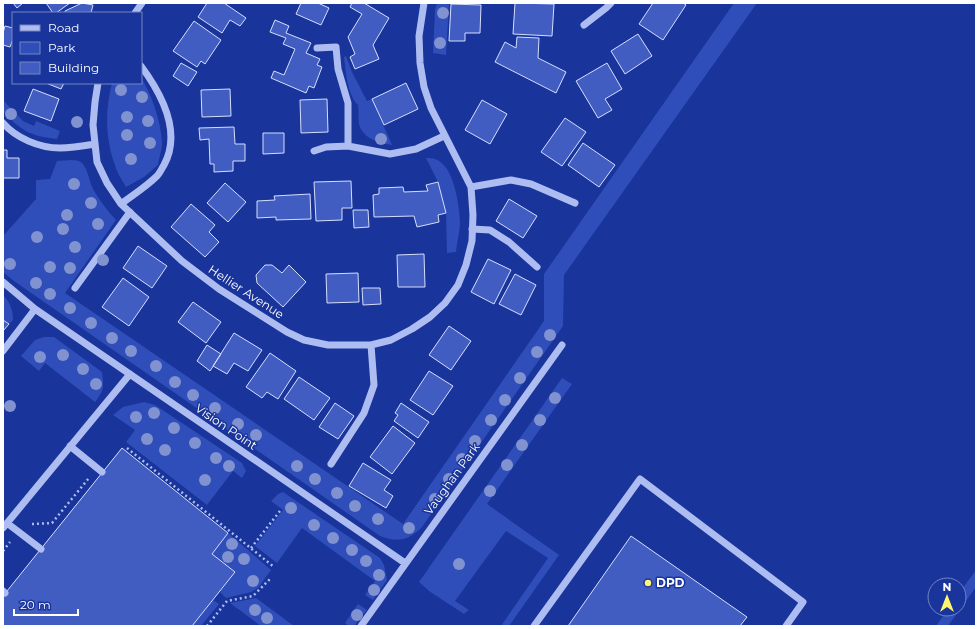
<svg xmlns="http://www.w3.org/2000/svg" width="979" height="629" font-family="Montserrat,sans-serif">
<rect width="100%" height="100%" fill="#19349a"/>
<path fill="#2f4eb9" d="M437,3H449L446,55L433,53L435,10Z
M734,3H757L564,275L563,326L422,527C410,540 397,543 380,536L14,281L3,272V236L36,199V180L50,179L57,161C64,161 76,158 82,163C88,169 89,181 93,189C100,201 107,210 116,220L65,293L403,524L544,321V274Z
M346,56L352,72L367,101L372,99L392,145C379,143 363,139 359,124C358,118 359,111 358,105C347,94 346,72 344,57Z
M141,77C152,96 161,121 162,143C162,150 159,158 158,165L144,177L126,187C122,180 117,173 115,165C105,139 105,109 112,83H141Z
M3,100L23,121L34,126L36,121L60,131L57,139C30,136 21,131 3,111Z
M426,158C429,158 433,158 435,159C454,165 459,204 460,221C460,231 457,242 456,252L447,253L446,213L438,182Z
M3,295C10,302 13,310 13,320L9,324L3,320Z
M44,337H54L102,372C104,387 104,391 95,402L45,363L39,371L21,356L35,340Z
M562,378L572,384L487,504L559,555L509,626H501L548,558L506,531L455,601L469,610L464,614L429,591L419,582Z
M144,402L155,405L242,463L246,471L242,478L233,471L207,505L126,442L135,430L113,415L123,407Z
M283,492L380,558L384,565L387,580L373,600L365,595L375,581L302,528L277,563L255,546L283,510L271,501L278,494Z
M228,533L271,570L258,588L251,592L226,598L220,592L235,572L212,554Z
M976,570V587L948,626H936L948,609H959V593Z
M256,598L294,626H261L230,603Z
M213,600L219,604L201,626H192Z
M358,604L367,610L354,626H349L345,623Z"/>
<path fill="#425dc1" stroke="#d5defc" d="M13,3H23L17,8Z
M46,3H70L56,13H53Z
M82,3L93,5L91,13H65V11Z
M207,3H224L246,18L240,26L230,20L222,33L198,17Z
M301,3H318L329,8L321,25L296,14Z
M352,3H364L389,18L373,45L379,59L355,69L350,57L355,54L348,37L362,14L350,7Z
M515,3L554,4L552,36L513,34Z
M653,3H683L686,5L663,40L639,24Z
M451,4L481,5L480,33H465V41H449Z
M275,20L289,26L286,33L311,43L306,53L320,59L317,65L322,67L314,88L309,86L306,93L271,78L274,71L284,75L295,49L283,44L286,38L270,32Z
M194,21L221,40L205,64L201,61L197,67L173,51Z
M5,26L13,28V39L10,47L3,45V33Z
M638,34L652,56L625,74L611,51Z
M517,37L539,38L538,58L566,72L556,93L495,62L505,42L516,48Z
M181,63L197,72L188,86L173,76Z
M607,63L622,89L605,99L612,110L598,118L576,81Z
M46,83H64L61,89Z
M406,83L418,109L384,125L372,99Z
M33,89L59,99L51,121L24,111Z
M230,89L231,116L202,117L201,90Z
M327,99L328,132L301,133L300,100Z
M482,100L507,114L490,144L465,130Z
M565,118L586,132L562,166L541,152Z
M234,127L235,144H245V161H233V171L214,172V164H210L209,139L200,140L199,128Z
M263,133H284V153L263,154Z
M583,143L615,165L599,187L568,165Z
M3,150H7V158H19V178H3Z
M351,181L352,208H342V220L316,221L314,182Z
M438,182L446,213L438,215L439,222L417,227L414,216L374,217L373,195L379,194V188L403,187L404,192L428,191L426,185Z
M225,183L246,202L228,222L207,203Z
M310,194L311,219L276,220V217L257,218V201L275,200L274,196Z
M509,199L537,216L523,238L496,221Z
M191,204L215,225L209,232L219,242L205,257L171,227Z
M353,210H368L369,227L354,228Z
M138,246L167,266L152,288L123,268Z
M424,254L425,287H398L397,255Z
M488,259L511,270L494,304L471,292Z
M265,265H272L282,273L289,265L306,282L283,307L257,283L256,275Z
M358,273L359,302L327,303L326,274Z
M515,274L536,285L521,315L499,304Z
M123,278L149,297L129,326L102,307Z
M362,288H380L381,304L363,305Z
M193,302L221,322L206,343L178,322Z
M3,320L9,324L3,331Z
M449,326L471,341L451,370L429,355Z
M234,333L262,350L248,371L234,363L227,374L213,366Z
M207,345L221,354L210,371L197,361Z
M270,353L296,371L278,399L267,392L262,398L246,387Z
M429,371L453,386L433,415L410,400Z
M299,377L330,398L314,420L284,399Z
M335,403L354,416L338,439L319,427Z
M401,403L429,422L418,438L394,421L398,415L395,413Z
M393,426L415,443L392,474L370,457Z
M122,448L228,533L212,554L235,572L192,626H3V596Z
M363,463L391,480L384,490L393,496L386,508L349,486Z
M631,536L747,617L740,626H568Z"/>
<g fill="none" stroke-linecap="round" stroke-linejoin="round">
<path stroke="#aebdf1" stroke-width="2.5" stroke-dasharray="2 3" stroke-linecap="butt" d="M127,448L274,567
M32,524L52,523L89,478
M251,548L280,511
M3,551L10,542
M207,626L227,601L253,596L270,579"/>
<path stroke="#aebdf1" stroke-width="7" d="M135,13L142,3
M584,25L606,8L611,3
M317,48L336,47L338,69L348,103V146
M98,83L95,102L93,125L97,162L107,183L121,204L182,261L219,289L287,332L304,340L328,345H371L391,340L412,329L430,317L445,303L458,285L466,265L472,241L473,215L471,187L431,108L424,87L420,63L419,36L424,3
M3,123C16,138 39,148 60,148C71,148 83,146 95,144
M314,151L326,147L348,146L390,154L416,149L444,136
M471,187L511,180L531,184L575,203
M121,204C133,195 147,186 157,176C160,173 162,168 164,165C182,132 161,93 141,66
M472,229L490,230L509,242L537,267
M3,282L35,309L405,563
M75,288L130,212
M3,351L35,309
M70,446L102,472
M331,464L364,413L374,385L371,345
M7,523L41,549
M3,528L130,374
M3,591L5,593
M361,626L562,345
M534,626L640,479L803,602L786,626"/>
</g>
<g fill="#8092d0">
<circle cx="443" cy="13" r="6"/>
<circle cx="440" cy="43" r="6"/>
<circle cx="121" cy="90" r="6"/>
<circle cx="142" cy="97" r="6"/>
<circle cx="11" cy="114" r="6"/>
<circle cx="127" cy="117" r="6"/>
<circle cx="148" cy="121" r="6"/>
<circle cx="77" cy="122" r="6"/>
<circle cx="127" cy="135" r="6"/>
<circle cx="381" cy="139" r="6"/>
<circle cx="150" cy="143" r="6"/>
<circle cx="131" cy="159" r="6"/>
<circle cx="74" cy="184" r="6"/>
<circle cx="91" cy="203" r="6"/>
<circle cx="67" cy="215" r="6"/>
<circle cx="98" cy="224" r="6"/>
<circle cx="63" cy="229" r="6"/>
<circle cx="37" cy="237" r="6"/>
<circle cx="75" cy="247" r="6"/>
<circle cx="103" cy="260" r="6"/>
<circle cx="10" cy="264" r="6"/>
<circle cx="50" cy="267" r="6"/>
<circle cx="70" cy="268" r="6"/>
<circle cx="36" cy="283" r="6"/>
<circle cx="50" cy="294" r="6"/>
<circle cx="70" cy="308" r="6"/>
<circle cx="91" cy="323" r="6"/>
<circle cx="550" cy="335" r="6"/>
<circle cx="112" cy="338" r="6"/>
<circle cx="131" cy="351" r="6"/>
<circle cx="537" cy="352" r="6"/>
<circle cx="63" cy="355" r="6"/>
<circle cx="40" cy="357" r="6"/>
<circle cx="156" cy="366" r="6"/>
<circle cx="83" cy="369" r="6"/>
<circle cx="520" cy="378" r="6"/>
<circle cx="175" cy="382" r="6"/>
<circle cx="96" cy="384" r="6"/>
<circle cx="193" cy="395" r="6"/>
<circle cx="555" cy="398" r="6"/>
<circle cx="505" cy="400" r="6"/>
<circle cx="10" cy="406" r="6"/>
<circle cx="215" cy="408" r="6"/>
<circle cx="154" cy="413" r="6"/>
<circle cx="136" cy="417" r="6"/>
<circle cx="491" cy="420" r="6"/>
<circle cx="540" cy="420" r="6"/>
<circle cx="238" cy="424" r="6"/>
<circle cx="174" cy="428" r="6"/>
<circle cx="256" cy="435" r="6"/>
<circle cx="147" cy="439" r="6"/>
<circle cx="475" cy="441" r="6"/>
<circle cx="195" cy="443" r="6"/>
<circle cx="522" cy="445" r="6"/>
<circle cx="165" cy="450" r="6"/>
<circle cx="216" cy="458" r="6"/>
<circle cx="462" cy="459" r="6"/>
<circle cx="507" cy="465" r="6"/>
<circle cx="229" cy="466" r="6"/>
<circle cx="297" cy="466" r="6"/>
<circle cx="315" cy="479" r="6"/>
<circle cx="449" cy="479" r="6"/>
<circle cx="205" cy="480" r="6"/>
<circle cx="490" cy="491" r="6"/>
<circle cx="337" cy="493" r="6"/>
<circle cx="435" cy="499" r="6"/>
<circle cx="355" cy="506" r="6"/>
<circle cx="291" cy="508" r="6"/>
<circle cx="378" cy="519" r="6"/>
<circle cx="314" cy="525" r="6"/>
<circle cx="409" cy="528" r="6"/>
<circle cx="333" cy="538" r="6"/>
<circle cx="232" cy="544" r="6"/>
<circle cx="352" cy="550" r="6"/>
<circle cx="228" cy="557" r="6"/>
<circle cx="244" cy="559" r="6"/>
<circle cx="366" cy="561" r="6"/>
<circle cx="459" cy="564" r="6"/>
<circle cx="379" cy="575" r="6"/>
<circle cx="253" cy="581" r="6"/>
<circle cx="374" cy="590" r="6"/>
<circle cx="255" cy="610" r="6"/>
<circle cx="357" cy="615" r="6"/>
<circle cx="267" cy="618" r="6"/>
</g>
<circle fill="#fff66e" stroke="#19349a" stroke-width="1.5" cx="648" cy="583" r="4"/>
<g text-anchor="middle" stroke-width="3" stroke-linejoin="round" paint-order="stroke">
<g font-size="12" fill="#fff" stroke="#19349a">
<text transform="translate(246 292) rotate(33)" y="4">Hellier Avenue</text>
<text transform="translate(226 427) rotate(34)" y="4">Vision Point</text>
<text transform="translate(452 479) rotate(-54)" y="4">Vaughan Park</text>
</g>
<g font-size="12" font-weight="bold" fill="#fff" stroke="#19349a" text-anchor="start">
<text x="656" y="587">DPD</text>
</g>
</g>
<rect width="979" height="629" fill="none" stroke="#ffffff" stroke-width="8"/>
<rect x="12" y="12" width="130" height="72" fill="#19349a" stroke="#7585c2"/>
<rect x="20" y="25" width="20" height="6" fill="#aebdf1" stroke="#7585c2"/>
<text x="48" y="32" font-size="12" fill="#ffffff">Road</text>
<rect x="20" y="42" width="20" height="12" fill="#2f4eb9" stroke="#7585c2"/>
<text x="48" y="52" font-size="12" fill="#ffffff">Park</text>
<rect x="20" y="62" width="20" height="12" fill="#425dc1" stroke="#7585c2"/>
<text x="48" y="72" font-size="12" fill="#ffffff">Building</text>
<g transform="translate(947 597)"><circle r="19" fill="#19349a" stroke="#7585c2"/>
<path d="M0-3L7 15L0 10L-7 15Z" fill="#fff66e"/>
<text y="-6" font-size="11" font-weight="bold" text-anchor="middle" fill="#ffffff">N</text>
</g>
<path d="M14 609v6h64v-6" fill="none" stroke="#ffffff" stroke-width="2"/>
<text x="20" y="609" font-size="12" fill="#ffffff" stroke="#19349a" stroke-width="3" paint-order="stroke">20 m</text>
</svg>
